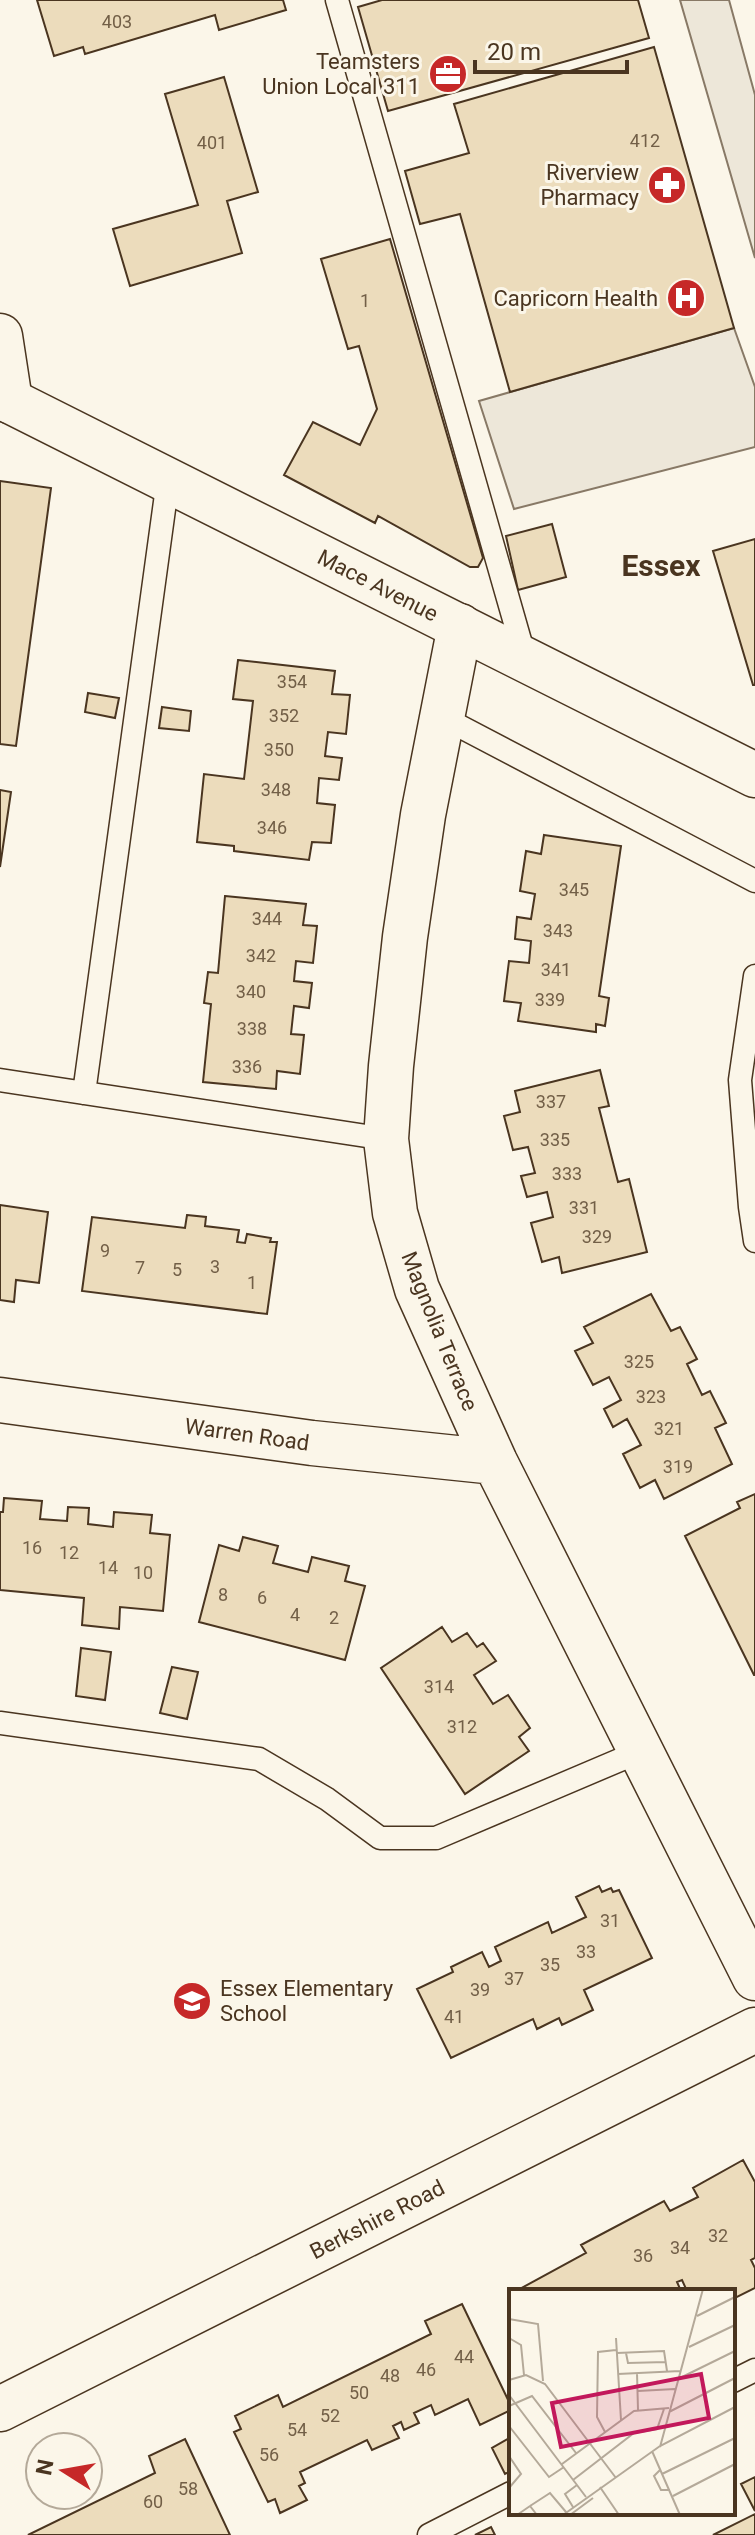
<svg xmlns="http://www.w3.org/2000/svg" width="755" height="2535" font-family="Roboto,sans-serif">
<rect width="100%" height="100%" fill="#fbf6e9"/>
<path fill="#ede7d9" stroke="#887966" stroke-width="2" d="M680,0H729L755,95V258Z
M734,328L755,387V447L514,509L479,401Z"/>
<path fill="#ecdcbc" stroke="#4a3520" stroke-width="2" d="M37,0H283L286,10L219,30L215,15L85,54L83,47L54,56Z
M382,0H638L649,38L388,111L358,7Z
M654,47L734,328L510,392L460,214L420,224L405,171L469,153L454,104Z
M224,77L258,192L227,201L242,253L130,286L113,229L198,205L165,94Z
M390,239L483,558L478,567H470L378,516L375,523L284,475L313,422L360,445L377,409L359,346L348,349L321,259Z
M0,481L51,488L16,746L0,744Z
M552,524L566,577L518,590L506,536Z
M755,539V685H753L713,551Z
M238,660L335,671L332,694L350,695L346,734L328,732L325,756L342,758L339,780L319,778L317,803L335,805L331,843L312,842L309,860L234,851V846L197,842L204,774L244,779L253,701L233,699Z
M88,693L119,698L115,718L85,712Z
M162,707L191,711L189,731L159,728Z
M0,790L11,792L0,867Z
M544,835L621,846L599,996L609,998L605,1026L596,1024V1032L518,1021L521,1003L504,1001L509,961L529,963L531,941L515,939L517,917L531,919L535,894L520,891L526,851L541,854Z
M225,896L306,904L303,925L317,926L313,963L296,961L294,981L312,983L309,1008L294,1006L291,1034L304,1035L300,1074L277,1071L276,1089L203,1082L211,1004L204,1003L208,972L218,973Z
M600,1070L609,1106L599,1108L618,1182L629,1179L647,1252L562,1273L559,1257L542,1262L531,1223L553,1217L547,1192L527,1197L521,1176L535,1173L528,1147L513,1150L504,1116L520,1112L515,1091Z
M0,1205L48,1212L39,1283L16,1280L14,1302L0,1300Z
M187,1215L206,1217L205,1226L239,1230L237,1242L245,1243L247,1234L271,1238L270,1242H277L267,1314L82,1291L92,1217L185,1228Z
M651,1294L671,1331L680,1327L697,1359L687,1364L702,1395L710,1391L726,1423L715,1428L732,1464L664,1499L655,1480L640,1488L623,1454L641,1445L627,1419L613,1427L604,1409L621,1400L609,1377L593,1385L575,1351L593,1343L584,1327Z
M755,1494V1675H754L685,1536L740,1508L737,1502Z
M4,1498L42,1501L40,1519L67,1521L68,1507L89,1508L88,1524L113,1527L114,1512L152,1515L150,1533L170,1535L163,1611L120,1607L119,1629L82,1625L84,1598L0,1590V1512H3Z
M243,1537L278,1546L273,1563L308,1572L312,1557L349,1566L345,1581L365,1586L345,1660L199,1622L219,1545L239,1551Z
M442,1627L452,1642L467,1633L477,1647L483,1643L496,1661L474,1675L493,1704L508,1695L530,1728L519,1737L529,1751L465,1794L381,1668Z
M81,1648L111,1652L105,1700L76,1696Z
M172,1667L198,1672L187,1719L160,1713Z
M599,1886L602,1892L611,1888L613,1892L619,1890L652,1958L584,1990L593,2010L562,2025L559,2018L537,2029L533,2019L451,2058L417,1989L453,1972L451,1967L482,1952L489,1967L501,1961L495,1947L548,1922L552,1933L586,1917L576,1897Z
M743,2160L755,2182V2258L751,2260L755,2268V2288L733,2299V2291H687L682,2280L677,2282L681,2291H516L586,2253L581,2245L664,2201L670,2211L698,2197L693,2188Z
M462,2304L511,2406V2410L480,2425L468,2399L435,2415L431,2405L414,2413L419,2423L404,2430L401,2422L393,2426L399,2438L372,2450L367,2440L300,2472L305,2483L299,2486L307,2500L280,2513L275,2499L268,2502L234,2432L241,2429L235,2416L278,2395L283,2407L431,2334L425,2321Z
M511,2437V2471L505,2474L492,2448Z
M185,2439L230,2535H28L155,2473L149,2456Z
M755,2477V2511L741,2484Z
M755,2514V2535H713Z
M491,2527L495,2535H475Z"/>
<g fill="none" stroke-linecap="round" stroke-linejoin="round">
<g stroke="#4a3520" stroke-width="25">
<path id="lane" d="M337,0L525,658
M442,717L755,881
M755,976L740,1080L750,1207L755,1241
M0,1080L386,1139
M84,1093L168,480
M0,1723L259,1759L327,1799L380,1838H436L641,1751
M733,2381L755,2370
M429,2535L511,2493"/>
</g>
<g stroke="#4a3520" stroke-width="47">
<path id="street" d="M0,336L10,401
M460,626L423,815L405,937L391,1066L386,1139L395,1213L417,1289L495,1462L755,1978
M0,1400L312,1443L495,1462
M0,2409L755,2030"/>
</g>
<g stroke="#4a3520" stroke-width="47">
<path id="secondary" d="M0,396L755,775"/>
</g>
<use href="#lane" stroke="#fbf6e9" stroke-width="22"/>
<use href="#street" stroke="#fbf6e9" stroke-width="44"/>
<use href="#secondary" stroke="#fbf6e9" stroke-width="44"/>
</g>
<defs>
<g id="office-disc" transform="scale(2)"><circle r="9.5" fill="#c62828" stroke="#fbf6e9"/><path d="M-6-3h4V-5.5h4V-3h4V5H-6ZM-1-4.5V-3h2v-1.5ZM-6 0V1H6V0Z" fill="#fff"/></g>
<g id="pharmacy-disc" transform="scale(2)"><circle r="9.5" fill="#c62828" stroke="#fbf6e9"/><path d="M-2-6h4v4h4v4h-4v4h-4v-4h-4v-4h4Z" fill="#fff"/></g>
<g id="hospital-disc" transform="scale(2)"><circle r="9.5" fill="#c62828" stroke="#fbf6e9"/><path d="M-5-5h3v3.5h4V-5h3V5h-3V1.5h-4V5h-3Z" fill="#fff"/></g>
<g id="school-disc" transform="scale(2)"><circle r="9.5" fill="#c62828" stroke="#fbf6e9"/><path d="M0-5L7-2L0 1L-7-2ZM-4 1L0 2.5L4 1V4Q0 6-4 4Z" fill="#fff"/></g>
</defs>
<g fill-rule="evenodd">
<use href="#office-disc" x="448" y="74"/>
<use href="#pharmacy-disc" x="667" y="185"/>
<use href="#hospital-disc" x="686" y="298"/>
<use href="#school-disc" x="192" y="2001"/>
</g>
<g text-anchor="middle" stroke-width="6" stroke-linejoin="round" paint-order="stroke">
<g font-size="18" fill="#725f47">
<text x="117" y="28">403</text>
<text x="645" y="147">412</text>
<text x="212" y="149">401</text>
<text x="365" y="307">1</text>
<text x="292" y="688">354</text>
<text x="284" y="722">352</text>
<text x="279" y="756">350</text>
<text x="276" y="796">348</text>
<text x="272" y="834">346</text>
<text x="574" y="896">345</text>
<text x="267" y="925">344</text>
<text x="558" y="937">343</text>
<text x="261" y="962">342</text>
<text x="556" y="976">341</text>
<text x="251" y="998">340</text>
<text x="550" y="1006">339</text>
<text x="252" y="1035">338</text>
<text x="247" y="1073">336</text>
<text x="551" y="1108">337</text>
<text x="555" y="1146">335</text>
<text x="567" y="1180">333</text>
<text x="584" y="1214">331</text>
<text x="597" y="1243">329</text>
<text x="105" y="1257">9</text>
<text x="215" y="1273">3</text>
<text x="140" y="1274">7</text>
<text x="177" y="1276">5</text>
<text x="252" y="1289">1</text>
<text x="639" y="1368">325</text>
<text x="651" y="1403">323</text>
<text x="669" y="1435">321</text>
<text x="678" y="1473">319</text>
<text x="32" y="1554">16</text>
<text x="69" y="1559">12</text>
<text x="108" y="1574">14</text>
<text x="143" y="1579">10</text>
<text x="223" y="1601">8</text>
<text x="262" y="1604">6</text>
<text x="295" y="1621">4</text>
<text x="334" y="1624">2</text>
<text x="439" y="1693">314</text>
<text x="462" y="1733">312</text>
<text x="610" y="1927">31</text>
<text x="586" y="1958">33</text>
<text x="550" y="1971">35</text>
<text x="514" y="1985">37</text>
<text x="480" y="1996">39</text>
<text x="454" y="2023">41</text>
<text x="718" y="2242">32</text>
<text x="680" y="2254">34</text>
<text x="643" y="2262">36</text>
<text x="464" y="2363">44</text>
<text x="426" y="2376">46</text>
<text x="390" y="2382">48</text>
<text x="359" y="2399">50</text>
<text x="330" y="2422">52</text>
<text x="297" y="2436">54</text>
<text x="269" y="2461">56</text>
<text x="188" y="2495">58</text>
<text x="153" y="2508">60</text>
</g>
<g font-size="22" fill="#4a3520" stroke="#fbf6e9" text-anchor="end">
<text x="420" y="69">Teamsters<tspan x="420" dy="25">Union Local 311</tspan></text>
<text x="639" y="180">Riverview<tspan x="639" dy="25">Pharmacy</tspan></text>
<text x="658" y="306">Capricorn Health</text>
<text x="220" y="1996" text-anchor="start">Essex Elementary<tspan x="220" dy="25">School</tspan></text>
</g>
<g font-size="22" fill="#4a3520" stroke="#fbf6e9">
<text transform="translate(378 585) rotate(27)" y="8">Mace Avenue</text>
<text transform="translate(440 1331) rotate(68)" y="8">Magnolia Terrace</text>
<text transform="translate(247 1434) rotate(8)" y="8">Warren Road</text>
<text transform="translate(377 2219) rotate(-27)" y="8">Berkshire Road</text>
</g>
<g font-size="30" font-weight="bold" fill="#4a3520" stroke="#fbf6e9">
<text x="661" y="576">Essex</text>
</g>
</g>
<g transform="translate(509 2289)">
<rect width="226" height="226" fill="#fbf6e9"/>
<path fill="none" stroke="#b4a999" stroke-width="2" d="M188,27L226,8M0,30L29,35L34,92M0,49L12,56L15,86M107,49L112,131M180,58L226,36M108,64L155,62L158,82M117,64L119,74L157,73M128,84L129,121M109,85L171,82M171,89L226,62M0,91L17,86L36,95L107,189M129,102L166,100M0,106L77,208M0,117L23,107L67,164M160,123L226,89M0,137L40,188L55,178M96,143L88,128L89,63L107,61M151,158L194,0M143,162L171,226M0,167L12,185L0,199M53,175L125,122L160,119M151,181L145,187L152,201H161M153,185L226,149M64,191L125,144L148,140L155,120M91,198L110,226M164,207L226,175M21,217L41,204L57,223M64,218L56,205L68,196M8,226L21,217L28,226M54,226L151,157L226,118M61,226L84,209"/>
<path fill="#c2185b" fill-opacity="0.15" stroke="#c2185b" stroke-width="4" d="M192,85L200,129L52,158L43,114Z"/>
<rect width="226" height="226" fill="none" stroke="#4a3520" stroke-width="4"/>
</g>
<g transform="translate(64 2471) rotate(281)"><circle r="38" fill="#fbf6e9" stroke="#b4a999" stroke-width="2"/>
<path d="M0-6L14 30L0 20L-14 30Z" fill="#c62828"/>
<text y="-12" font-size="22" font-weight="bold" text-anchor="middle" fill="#4a3520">N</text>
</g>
<path d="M475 60v12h152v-12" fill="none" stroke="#4a3520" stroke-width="4"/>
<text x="487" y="60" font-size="24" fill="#4a3520" stroke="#fbf6e9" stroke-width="6" paint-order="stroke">20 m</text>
</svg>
